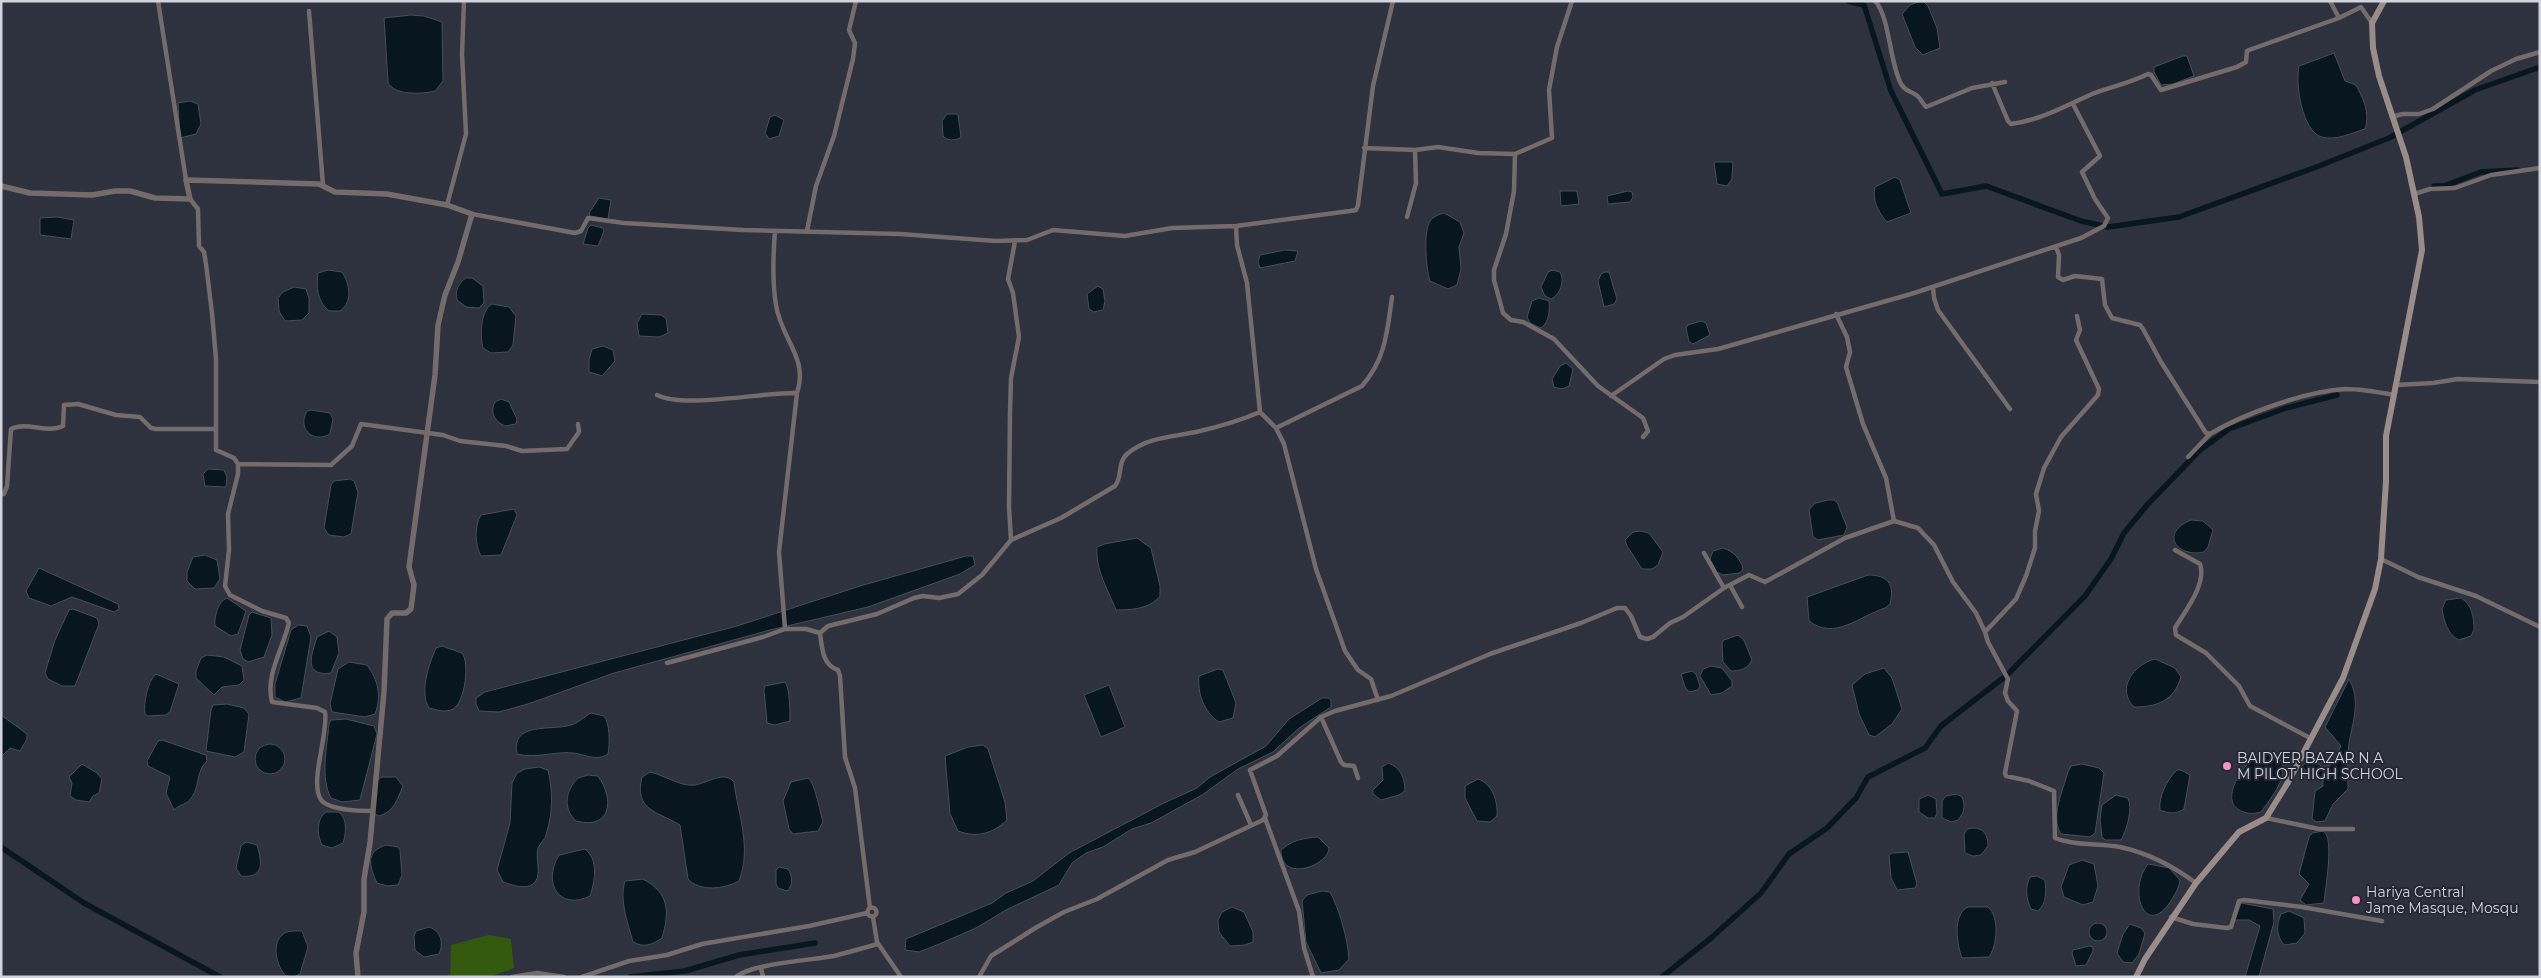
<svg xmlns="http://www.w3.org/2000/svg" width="2541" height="978" font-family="Montserrat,sans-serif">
<rect width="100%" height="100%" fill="#2e313e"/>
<path fill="#32590e" d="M489,935L511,939L514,968L489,977H450L451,945Z"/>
<path fill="#08171f" stroke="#455058" d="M1918,2H1924L1928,6L1937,28L1940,48L1923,55L1915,47L1902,14L1910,5Z
M411,15L424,16L442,22L443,81L435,91C424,94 393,96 388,82L384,18Z
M2334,53L2345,81L2356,85C2364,100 2370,113 2365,129C2352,133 2336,141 2322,137C2302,132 2295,83 2299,66Z
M2183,56H2187L2194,76L2173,84L2161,85L2154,72V67Z
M190,101L198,104L201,124L196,134L180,138L178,103Z
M947,114H958L961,137C956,141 947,141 943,136L942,121Z
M775,115L784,120L779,136L769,139L765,133L770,117Z
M1714,162H1733L1732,179L1727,186L1717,184Z
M1895,177L1900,180L1911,213L1887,222C1878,212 1872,200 1875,187Z
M1560,191H1577L1579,204L1561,206Z
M1628,191L1632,192L1633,197L1630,202L1608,204L1607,196Z
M599,198L611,200L608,219L590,216L589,213Z
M1444,213L1460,222L1464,233L1459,247L1461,269L1457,285L1448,289L1430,281C1426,269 1423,232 1430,221C1434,216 1438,215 1444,213Z
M57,217L74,220L71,239L40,235V218Z
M591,225L603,228L604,231L598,246L583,244L588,228Z
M1285,250L1298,251L1295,261L1260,268L1258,262L1260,255Z
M328,270L342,272C350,284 353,302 340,311H329C317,301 316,287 318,273Z
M1553,270L1560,272C1565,281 1560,295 1551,299L1545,296L1541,287L1548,272Z
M1605,272H1609L1617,299L1614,304L1604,307L1598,281L1601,274Z
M466,278H472L483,286L484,303L479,308L466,307L457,300C455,291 458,283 466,278Z
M1098,286L1103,289L1105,301L1103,310L1094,312L1089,309L1087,294Z
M294,287L306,289L309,298V313L302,320L285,321L279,311L278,298L283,292Z
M1539,298L1549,301C1550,310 1549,323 1541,328L1530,323L1527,317L1532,301Z
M492,304L509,307L516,316L513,345L508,352L491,353L483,348C480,336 480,311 492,304Z
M642,314L661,315L666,318L668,333L659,337L639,336L637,323Z
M1701,321L1706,323L1710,335L1693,344L1689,342L1686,328L1688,325Z
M603,346L613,350L615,361L602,376L589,372V360L592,349Z
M1566,363L1573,369L1569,386L1562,389L1554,387L1552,379L1560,366Z
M501,399L509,402L517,419L516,424L505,426C494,421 490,412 495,402Z
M311,410L330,413L333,419L330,434C312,444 297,428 307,411Z
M208,469L224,470L227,477L226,487L205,486L203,474Z
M350,479L354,481L358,492L351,534L344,537L329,535L324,528L331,485L334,481Z
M1828,500H1834L1837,502L1847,527L1844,535L1818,540L1813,537L1809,510L1815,503Z
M514,509L517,515L501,555L481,556C475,546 474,525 481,515Z
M2191,520L2203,521L2213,530L2208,547L2204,552C2177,558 2159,533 2191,520Z
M1640,531L1649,533L1663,552L1658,565L1652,569H1642L1627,546L1625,540L1633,532Z
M1137,538L1151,548L1160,586V596C1150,609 1131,610 1116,610C1108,590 1095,569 1097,547L1104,544Z
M1723,548C1733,551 1741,559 1743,569L1740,573L1723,575L1716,572L1710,559L1713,551Z
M205,555L217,560L220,579L214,588L195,589L187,581V572L193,557Z
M966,556H973L975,565L960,574L868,607L770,630L614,673L528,704L499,712L479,711L476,704V698L485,692L737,626L860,586Z
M39,568L118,604L119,609L114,612L72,597L51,606L29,598L26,591Z
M1868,575C1888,575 1895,584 1890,604L1885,608C1860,616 1834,641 1809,621L1807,597Z
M227,598L246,611L238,634L231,636L215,626C214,617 218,601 227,598Z
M2461,598C2472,604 2474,618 2474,630L2471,636L2459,640C2447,634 2444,621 2442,609L2446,600Z
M73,609L97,618L99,624L75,686H62L48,679L45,673L55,640L69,610Z
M252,612L271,618L272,635L264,657L248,662L243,659L240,650L249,615Z
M298,625L307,626L311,637L301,698L285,702L275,697V684L291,630Z
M329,631L337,637L339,653L331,673C302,677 312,654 317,637Z
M1738,635L1744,640L1752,660C1748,669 1740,671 1731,671L1723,662L1722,643L1724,640Z
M442,646L462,653C470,663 465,702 453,709C445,713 437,710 429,708C419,692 429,664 436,648Z
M207,655L224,657L242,666L244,680L239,685L222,687L214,695L196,678V671L201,658Z
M2155,659L2175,668L2181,677C2174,701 2157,707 2134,707C2115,688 2135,664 2155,659Z
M349,662L367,665C378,680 382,696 375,714L365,717L332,712L330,704L338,669Z
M1711,666L1722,668L1732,681V686L1722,693L1711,695L1700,676L1703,669Z
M1884,668L1892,678L1902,709L1892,724L1875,737L1869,735L1859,714L1852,685L1865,674Z
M1218,669L1223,670L1236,703L1233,718L1219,722C1204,713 1197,692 1199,676Z
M1692,671L1696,674L1700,686L1698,690L1689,692L1685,687L1681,674Z
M156,674L179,684L170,712L166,715L148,716L145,714C143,704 148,680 156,674Z
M2349,679C2361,700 2353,721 2349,743C2347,759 2348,774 2348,789L2333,804L2325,821L2316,822L2312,819L2315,791L2323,786V777L2308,774L2302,766L2310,759L2323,767L2331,765L2341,746L2325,727Z
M785,682C790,688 790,712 790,721L775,725L767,723L764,690L765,686Z
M1109,685L1125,727L1101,737L1084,695Z
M1322,698H1329L1331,701V707L1299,728L1273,752L1238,769L1202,795L1151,823L1132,829L1103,847L1086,853L1072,863L1059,885L1006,910L976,928L937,945L919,952L905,950L906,939L992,903L1006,893L1033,881L1069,853L1164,803L1197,788L1210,777L1266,746L1289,719Z
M227,704L244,708L249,714L244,752L235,757L206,751L211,710L213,705Z
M591,713L604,716C610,724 610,743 608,754C596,762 585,754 573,753C554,751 536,759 517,754C510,721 553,731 571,725C578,723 584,717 591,713Z
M1,715L27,734V739L20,751L10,748L1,757Z
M346,719L374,726L377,734L360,800L342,802L331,798C320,778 327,747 329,724L331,720Z
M162,740L206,755L207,761C196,771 200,785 192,797C187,805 180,804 174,810L166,793L170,777L148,766L147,761L158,741Z
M255 759a15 15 0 1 1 30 0a15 15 0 1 1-30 0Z
M983,745L988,749L1005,802L1007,820C992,834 977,838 958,831L950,814L945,756L968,747Z
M2260,753H2270L2279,758C2291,775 2271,798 2261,812C2253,814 2249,814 2241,811C2217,800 2245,762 2260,753Z
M1388,763C1401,767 1405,779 1405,791L1399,795L1381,800L1373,794V790L1383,780L1382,767Z
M82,764L97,773L102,779L99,793L93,796L89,802L76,800L70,796L72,783L69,777Z
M2082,764L2099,768L2104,773L2095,833L2090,837L2061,834C2050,817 2063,790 2068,772L2071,766Z
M539,767L548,770C553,792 553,813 546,835C545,840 540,843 538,848C535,858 542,874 535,882C528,891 512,885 503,882L497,870L510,823L512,783L517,773L525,769Z
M2177,770H2181L2190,775L2184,809C2176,814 2170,814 2160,810C2158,798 2167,779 2177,770Z
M650,772C664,775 681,787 695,785C708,783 724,770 734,782C738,815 752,847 739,881C725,889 699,892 688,879L680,825C656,811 634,810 642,777Z
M588,775L598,776C615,800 611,830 576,821C562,808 566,790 578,778Z
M382,777H396L403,786C397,800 394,812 379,816L372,812L376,781Z
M808,778C815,783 820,812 823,822L818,831L793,834L789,829L783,801L791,782Z
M1478,779C1493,784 1498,802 1497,816L1490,822L1477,821L1465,798V786Z
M1957,794L1962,797C1966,806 1964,813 1958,820L1951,822L1942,818V801L1946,796Z
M1928,795L1936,799L1937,813L1935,818H1928L1919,812V799Z
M2116,795L2128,798C2133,809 2127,829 2121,840H2105L2102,837L2100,819L2102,805Z
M326,812H338C348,817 346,834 343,843L332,848L322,845C317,835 316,819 326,812Z
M1973,828C1984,828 1988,835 1988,846L1981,855L1973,856L1965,853L1964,834L1967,829Z
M2323,831C2335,836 2325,890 2324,903L2306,905L2300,900L2309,884L2299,874L2309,837L2312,833Z
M1318,837L1329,848C1329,865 1281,884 1281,850C1292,840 1304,838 1318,837Z
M246,842L257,845C262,861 265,879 241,876L236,868L241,846Z
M386,845L398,847L400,850L402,875L398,885L387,886L377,883C370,867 364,852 386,845Z
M585,849C599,860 595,881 590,896C559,911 542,883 559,855Z
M1908,852L1917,884L1915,888L1897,890L1891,878L1889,855L1892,853Z
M2082,860L2094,864L2098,886L2093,902L2083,905L2064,897L2061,887L2069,865Z
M2148,864L2169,868L2180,880C2179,888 2175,894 2171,901C2145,940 2127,890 2148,864Z
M779,867L788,869C792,875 794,885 787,891L778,888L776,884V870Z
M2037,876L2045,880C2046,891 2047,903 2038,911L2031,909C2026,899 2025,887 2030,877Z
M643,879C669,893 670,911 662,938C652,945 644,948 633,942C628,923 619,901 625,881Z
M1322,891L1330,892C1339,908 1348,940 1349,959L1339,970L1321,973L1306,942L1302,901L1307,895Z
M2241,903L2273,909L2274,922L2259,977H2245L2260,926L2249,920H2235Z
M1232,907L1244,912L1253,932V942L1245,945L1230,946L1219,932L1218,920L1222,912Z
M1968,907H1988C2000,917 1997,946 1989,957L1962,958C1957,945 1952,914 1968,907Z
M2289,911L2304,918L2305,933L2297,943L2284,945C2276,935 2276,926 2281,914Z
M2089 932a9 9 0 1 1 18 0a9 9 0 1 1-18 0Z
M2130,924L2141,928L2145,933L2139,954L2132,963L2123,962L2117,953L2123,934Z
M429,927C441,931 444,943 439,954L424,957L415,950L414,936L416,931Z
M302,931L308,947L300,974L294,977L286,976C277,967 271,945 282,935C287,930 296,931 302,931Z
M2089,946L2093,947V951L2086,965L2076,966L2072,953L2073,950Z"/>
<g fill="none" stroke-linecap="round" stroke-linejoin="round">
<path stroke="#08171f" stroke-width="5.5" d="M1848,1L1864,5L1891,91L1942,194L1986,186L2081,221L2108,227L2179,217L2319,166L2389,138L2475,90L2540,67
M2434,186H2444L2481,172L2518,170
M1,847L84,903L220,977
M630,977L685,971L739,955L815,943
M1662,977L1711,938L1761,893L1789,854L1827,828L1856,798L1868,777L1925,748L1941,726L2007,675L2085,596L2111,559L2124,533L2147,505L2200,450L2229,429L2286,408L2337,395"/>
<path stroke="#746b6a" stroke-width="4.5" d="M158,1L186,180
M1875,1C1890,17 1889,61 1901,84C1906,92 1909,90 1916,95C1920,97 1922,103 1926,107L1972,88L2005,82
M2330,1L2339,18
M309,11L323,185
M1992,83L2008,121L2011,124C2041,120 2065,106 2092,94C2111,87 2130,83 2148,74L2151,75L2161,90L2237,67L2246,62L2247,51L2249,50L2339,18L2361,7L2372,23
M2392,117L2402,114H2419L2433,109L2491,71L2516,59L2540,52
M1364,148L1415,150L1438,147L1478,153L1515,154L1552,138L1549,90L1557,47L1572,1
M1515,154L1514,191L1506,234L1494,270V280L1503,313L1511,320L1523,322L1554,339L1598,386L1643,418L1648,431L1643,437
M2414,194L2430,189L2455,188L2491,175L2540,168
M190,199L198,209L199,246L204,252L206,264L212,313L216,359V450L234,458L238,464V474L228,514L229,550L225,586L230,595L262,611L286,618L289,623C283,648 265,676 272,702L317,708L325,712C329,733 308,785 322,801C331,810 360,811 372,811
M447,205L466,134L462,54L464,1
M472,214L575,233L581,231L588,218L624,223L743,230L900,234L996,241L1027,240L1053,230L1125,236L1172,228L1236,226L1350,211L1356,210L1358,205L1373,86L1393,1
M1407,217L1416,183L1415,150
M1236,226L1237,245L1247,283L1260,412L1276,428L1284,444L1316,569L1345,651L1358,670L1371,679L1378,700
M775,231C773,256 772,281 776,305C781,339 809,358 797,393L779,552L785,629
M807,231L816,186L834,136L853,59L855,43L849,30L856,1
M2056,247L2059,255L2058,277L2063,280L2075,276L2102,279L2105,305L2112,318L2140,325L2143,329L2161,362L2206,433L2210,434C2243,414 2306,391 2345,389C2361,389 2378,392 2394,395
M1933,287L1934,298L1938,310L2010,409
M2077,316L2080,330L2076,340L2099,389L2098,395L2061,437L2044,468L2036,494L2039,511L2035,531V548L2026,576L2016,599L1985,632L1988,642L2008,679L2005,693L2008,701L2017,711L2005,773L2006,776L2029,781L2054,791L2055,838C2075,846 2099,843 2120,847C2148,853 2173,866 2196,883
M2396,385L2433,383L2458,379L2540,382
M657,395C684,409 762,392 797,393
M1611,396L1664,359L1675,355L1718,349L1911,294L2081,238L2104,226L2108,218L2095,199L2082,172L2100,156L2073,104
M1276,428L1362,386C1386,358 1387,332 1392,297
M2188,457L2210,434
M238,464L331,465L352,446L361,424L443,435L460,441L506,446L522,451L567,449L579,432L578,424
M1,494H4L7,486L11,429C27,421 47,434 63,426L64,405L78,404L116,415L140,417L151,428L156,429H215
M1894,521L1918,528L1934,545L1953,582L1976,613L1985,632
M1011,540L1009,507L1010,412L1011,378L1019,337L1013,293L1008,279L1015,241
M2175,550L2200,564C2207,584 2185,611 2175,628L2176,635L2206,653L2239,686L2250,706L2310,738
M1704,553L1724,588
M2381,559L2418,577L2476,596L2540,627
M1730,585L1742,607
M820,633C822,647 822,665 838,670L840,676L845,757L855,788L870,908
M667,663L763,637L785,629H806L820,633L828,626L877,614L914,598L923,596L939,598L958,594L982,575L1011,540L1061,518L1115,486C1123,476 1117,463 1127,454C1147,437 1172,437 1196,432C1218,427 1239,421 1260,412
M1358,778L1354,766L1344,765L1341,762L1321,717L1335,711L1391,696L1490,654L1581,623L1617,608H1625L1631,616L1640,637L1647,639L1653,637L1670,623L1683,617L1724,588L1749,575L1765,582L1845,538L1894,521L1886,478L1863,424L1846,367L1850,352L1847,337L1836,314
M1238,795L1251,825
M1265,818L1299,911L1304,948L1313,977
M2266,818L2319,829H2353
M867.5 912a4.5 4.5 0 1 1 9 0a4.5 4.5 0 1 1-9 0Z
M873,917L877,942L901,977
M2171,917L2193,924L2227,928L2231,927L2239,901L2244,900L2302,907L2382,921
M761,968L763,977
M512,977L537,973L564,977
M582,977L629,961L667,955L702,944L809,926L867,913
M736,977C750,964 812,960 834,956C849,952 864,948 878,944
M979,977L991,956L1037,927L1064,912L1097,899L1168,860L1195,852L1263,820L1266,815L1250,770L1277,756L1321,717"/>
<path stroke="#746b6a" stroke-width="5.5" d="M1,186L30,193L92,195L115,191H130L155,198L190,199L186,180L319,184L335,192L387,194L447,205L472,214L458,262L445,295L438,325L435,375L409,567L414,585L411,609L406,613H392L387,619L384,692L370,843L364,879V912L356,953L358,977"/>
<path stroke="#998c89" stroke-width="6" d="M2136,977L2145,959L2196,883L2239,832L2266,818L2287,784L2343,678L2375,589L2381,559L2386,481V436L2422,250L2419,217L2406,157L2379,76L2373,48L2372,23L2384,1"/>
</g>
<g fill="#f890cc" stroke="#252734" stroke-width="2">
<circle cx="2227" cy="766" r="5"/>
<circle cx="2356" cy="900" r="5"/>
</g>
<g text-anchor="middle" stroke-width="4" stroke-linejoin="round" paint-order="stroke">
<g font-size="14" fill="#d2d4dd" stroke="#252734" text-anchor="start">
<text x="2237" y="763">BAIDYER BAZAR N A<tspan x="2237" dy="16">M PILOT HIGH SCHOOL</tspan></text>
<text x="2366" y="897">Hariya Central<tspan x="2366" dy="16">Jame Masque, Mosqu</tspan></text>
</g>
</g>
<rect width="2541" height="978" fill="none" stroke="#d2d4dd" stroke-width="5"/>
</svg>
